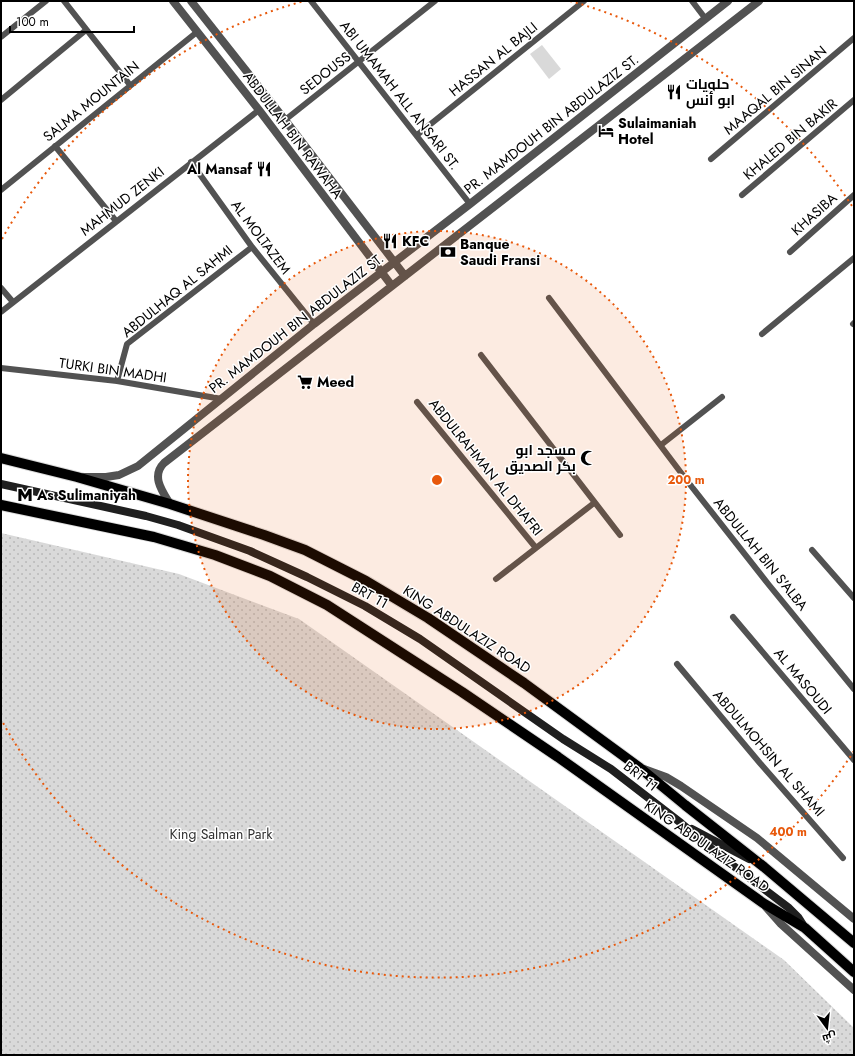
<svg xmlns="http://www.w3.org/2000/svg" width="855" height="1056" font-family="Jost,Cairo,sans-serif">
<defs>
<pattern id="park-dots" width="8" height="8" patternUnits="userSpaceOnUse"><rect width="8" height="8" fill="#d9d9d9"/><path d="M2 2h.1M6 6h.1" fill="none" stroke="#b8b8b8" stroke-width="1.8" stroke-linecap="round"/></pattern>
</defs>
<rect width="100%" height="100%" fill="#fff"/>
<path fill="url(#park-dots)" d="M1,533L179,574L299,619L784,960L854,1028V1055H1Z"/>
<path fill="#d9d9d9" d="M542,45L561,69L549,79L530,54Z"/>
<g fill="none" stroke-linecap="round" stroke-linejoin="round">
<g stroke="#dbdbdb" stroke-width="12">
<path id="primary" d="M1,458L77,477L170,504L264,535L305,550L366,581L428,618L524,683L640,768L685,805L764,867L854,943
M1,505L154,537L215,555L270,576L327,605L462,692L558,757L763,903L805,928L854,972"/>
</g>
<path stroke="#525252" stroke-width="6" d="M64,1L130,85
M311,1L470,204
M692,1L705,18
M1,37L46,1
M1,100L86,30
M285,120L435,1
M417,135L584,1
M55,146L116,221
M711,159L854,38
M191,162L252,247L314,324
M1,190L197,32
M742,195L854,100
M790,252L854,195
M1,288L13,302
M549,298L688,482L769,585L854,689
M1,312L259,110
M853,324L854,323
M762,334L854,258
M481,355L620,535
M1,368L117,381L222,399
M117,381L127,344L252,247
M417,402L536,548
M661,445L722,397
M812,550L854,598
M496,579L594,503
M733,617L854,760
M677,664L759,762L843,858"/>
<path stroke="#525252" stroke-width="8" d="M173,1L259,110L392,286
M191,1L285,120L405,276
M84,477H106L119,475L138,466L314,324L470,204L728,1
M170,504C162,491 151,476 164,463L759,1
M644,769L666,777L681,786L757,838L854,919
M766,907L781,924L854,990"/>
<path stroke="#1f1f1f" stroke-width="8" d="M1,484L146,516L178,525L250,551L307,577L365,606L420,639L563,739L611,769L681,823L719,855L789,908L798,917L805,928
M692,829L749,859"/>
<use href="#primary" stroke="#000" stroke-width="10"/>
</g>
<circle cx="437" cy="480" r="249" fill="#e8590c" fill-opacity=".12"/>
<g fill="none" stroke="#e8590c" stroke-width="2" stroke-dasharray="2 4">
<circle cx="437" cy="480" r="249"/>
<path d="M854 751A497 497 0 0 1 2 721M2 239A497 497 0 0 1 304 1M570 1A497 497 0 0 1 854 209"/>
</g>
<defs>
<g id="restaurant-bare" transform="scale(1.2)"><path d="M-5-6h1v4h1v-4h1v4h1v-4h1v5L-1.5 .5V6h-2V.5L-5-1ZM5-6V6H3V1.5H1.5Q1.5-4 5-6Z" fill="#000" stroke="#fff" stroke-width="2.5" paint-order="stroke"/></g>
<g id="hotel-bare" transform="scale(1.2)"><path d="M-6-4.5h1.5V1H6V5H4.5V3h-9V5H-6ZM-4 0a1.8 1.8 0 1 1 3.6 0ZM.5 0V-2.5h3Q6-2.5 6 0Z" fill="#000" stroke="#fff" stroke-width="2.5" paint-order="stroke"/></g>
<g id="bank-bare" transform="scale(1.2)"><path d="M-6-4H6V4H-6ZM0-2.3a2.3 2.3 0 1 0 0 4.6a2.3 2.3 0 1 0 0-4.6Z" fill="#000" stroke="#fff" stroke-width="2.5" paint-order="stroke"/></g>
<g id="supermarket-bare" transform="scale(1.2)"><path d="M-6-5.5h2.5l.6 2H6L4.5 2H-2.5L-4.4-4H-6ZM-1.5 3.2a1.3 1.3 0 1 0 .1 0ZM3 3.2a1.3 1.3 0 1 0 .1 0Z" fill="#000" stroke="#fff" stroke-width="2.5" paint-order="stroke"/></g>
<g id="mosque-bare" transform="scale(1.2)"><path d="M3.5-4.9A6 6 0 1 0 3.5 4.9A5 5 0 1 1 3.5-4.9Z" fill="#000" stroke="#fff" stroke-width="2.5" paint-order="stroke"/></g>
<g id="metro-bare" transform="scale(1.2)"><path d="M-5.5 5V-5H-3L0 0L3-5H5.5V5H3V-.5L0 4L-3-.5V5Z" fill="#000" stroke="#fff" stroke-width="2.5" paint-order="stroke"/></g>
</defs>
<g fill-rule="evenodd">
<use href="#restaurant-bare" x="674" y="92"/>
<use href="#hotel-bare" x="606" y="131"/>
<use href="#restaurant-bare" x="264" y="169"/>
<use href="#restaurant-bare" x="390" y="241"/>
<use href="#bank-bare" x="448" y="252"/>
<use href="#supermarket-bare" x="305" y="382"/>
<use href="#mosque-bare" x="588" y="458"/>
<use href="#metro-bare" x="25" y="495"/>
</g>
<g text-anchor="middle" stroke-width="3" stroke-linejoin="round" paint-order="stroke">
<g font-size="14" fill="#000" stroke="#fff">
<text transform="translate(493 59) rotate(-39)" y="5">HASSAN AL BAJLI</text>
<text transform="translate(325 73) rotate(-38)" y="5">SEDOUSS</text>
<text transform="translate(775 90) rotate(-40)" y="5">MAAQAL BIN SINAN</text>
<text transform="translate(400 95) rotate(52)" y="5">ABI UMAMAH ALL ANSARI ST.</text>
<text transform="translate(91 101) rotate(-39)" y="5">SALMA MOUNTAIN</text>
<text transform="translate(551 124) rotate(-38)" y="5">PR. MAMDOUH BIN ABDULAZIZ ST.</text>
<text transform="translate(293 135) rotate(53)" y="5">ABDULLAH BIN RAWAHA</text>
<text transform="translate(790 139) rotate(-40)" y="5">KHALED BIN BAKIR</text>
<text transform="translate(122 201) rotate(-38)" y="5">MAHMUD ZENKI</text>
<text transform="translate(814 214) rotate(-42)" y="5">KHASIBA</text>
<text transform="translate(261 237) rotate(53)" y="5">AL MOLTAZEM</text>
<text transform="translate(177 291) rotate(-39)" y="5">ABDULHAQ AL SAHMI</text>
<text transform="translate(296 323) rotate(-38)" y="5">PR. MAMDOUH BIN ABDULAZIZ ST.</text>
<text transform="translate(113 370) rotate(8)" y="5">TURKI BIN MADHI</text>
<text transform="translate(486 467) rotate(51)" y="5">ABDULRAHMAN AL DHAFRI</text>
<text transform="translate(761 554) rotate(51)" y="5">ABDULLAH BIN S'ALBA</text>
<text transform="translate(370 595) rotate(29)" y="5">BRT 11</text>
<text transform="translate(467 629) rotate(33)" y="5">KING ABDULAZIZ ROAD</text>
<text transform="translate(803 681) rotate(50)" y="5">AL MASOUDI</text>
<text transform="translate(769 753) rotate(49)" y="5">ABDULMOHSIN AL SHAMI</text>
<text transform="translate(641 776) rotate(38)" y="5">BRT 11</text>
<text transform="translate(707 846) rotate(35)" y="5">KING ABDULAZIZ ROAD</text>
</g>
<g font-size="14" font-weight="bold" fill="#000" stroke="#fff" text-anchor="start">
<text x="686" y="89">حلويات<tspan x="686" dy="16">ابو أنس</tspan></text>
<text x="618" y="128">Sulaimaniah<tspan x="618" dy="16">Hotel</tspan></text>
<text x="252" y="174" text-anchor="end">Al Mansaf</text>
<text x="402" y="246">KFC</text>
<text x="460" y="249">Banque<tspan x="460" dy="16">Saudi Fransi</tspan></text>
<text x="317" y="387">Meed</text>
<text x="576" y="455" text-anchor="end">مسجد ابو<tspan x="576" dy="16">بكر الصديق</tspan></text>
<text x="37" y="500">As Sulimaniyah</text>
</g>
<g font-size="14" fill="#303030" stroke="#fff">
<text x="221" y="839">King Salman Park</text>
</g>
</g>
<circle cx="437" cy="480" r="6" fill="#e8590c" stroke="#fff" stroke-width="2"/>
<g font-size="12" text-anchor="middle" font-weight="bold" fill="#e8590c" stroke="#fff" stroke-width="3" stroke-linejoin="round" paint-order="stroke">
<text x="686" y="484">200 m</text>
<text x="788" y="836">400 m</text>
</g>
<rect width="855" height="1056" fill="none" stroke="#000000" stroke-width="4"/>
<g transform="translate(827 1028) rotate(165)" stroke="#ffffff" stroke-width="3" paint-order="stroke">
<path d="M0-3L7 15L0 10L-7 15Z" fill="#000000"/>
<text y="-6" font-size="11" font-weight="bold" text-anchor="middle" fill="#000000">ش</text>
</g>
<path d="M10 26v6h124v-6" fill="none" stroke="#000000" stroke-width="2"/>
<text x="16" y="26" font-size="12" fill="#000000" stroke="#ffffff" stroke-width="3" paint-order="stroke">100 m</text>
</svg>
